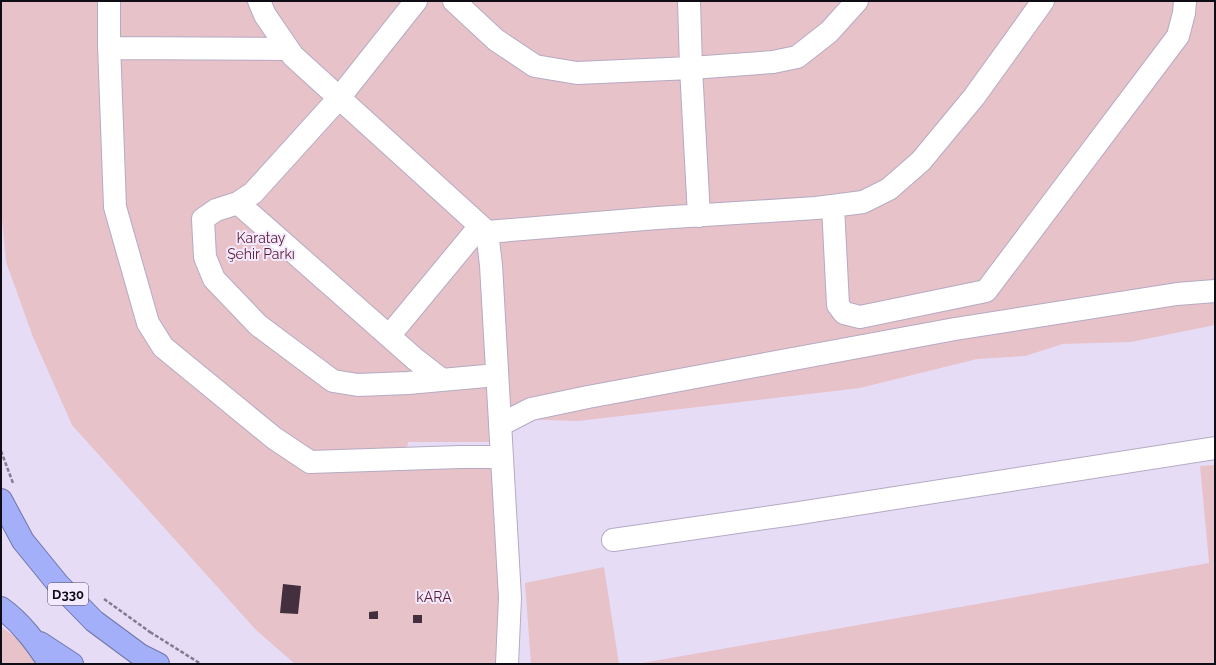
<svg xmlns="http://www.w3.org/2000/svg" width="1216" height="665" font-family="Raleway,sans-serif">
<rect width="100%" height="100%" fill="#e7dcf6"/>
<path fill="#e7c2c9" d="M1,1H1215V325L1131,342L1063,344L1025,356L977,359L860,388L578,421L516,419L490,442H408L403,469L493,465L501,599L497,664H295L256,630L72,425L33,337L6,262L1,208Z
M1215,465V664H637L1209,563L1200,466Z
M604,567L619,664H531L525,583Z
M1,627C16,636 29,650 39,664H1Z"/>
<path fill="#432f3e" d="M283,584L301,586L298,614L280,613Z
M378,611V619H369V612Z
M413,615H422V623H413Z"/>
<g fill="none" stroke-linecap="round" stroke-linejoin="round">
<g stroke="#b5aac3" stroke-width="24">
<path id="minor" d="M109,1V44L115,207L148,323L163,347L274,438L310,462L460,457H502
M259,1L265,15L293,56L487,232
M416,1L339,98L253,193L238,203L216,210L203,219L205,257L214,279L258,325L333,381L358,385L408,383L497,375
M454,1L496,40L535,66L577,73L691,68L773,62L797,57L829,32L857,1
M689,1L691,68L699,216
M109,48L288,49
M238,203L415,359L442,380
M833,206L838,305L844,313L860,317L986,291L1178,36L1184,13L1185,1
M389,336L480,226
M500,425L531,409L588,397L955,329L1177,294L1215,291
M613,540L793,514L1215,448
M507,664L510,598L491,265L487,232L657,218L816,208L863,202L889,189L921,161L974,97L1043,1"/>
</g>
<g stroke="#7076a9" stroke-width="24">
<path id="highway" d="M1,500L23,541L58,584L94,621L140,655L158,664
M1,608C22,623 36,643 50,664
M40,643L72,664"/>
</g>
<path stroke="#837c8e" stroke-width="2.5" stroke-dasharray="4 2" stroke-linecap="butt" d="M1,451L13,483
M104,599L150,632L149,635
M150,632L201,664"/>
<use href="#minor" stroke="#fff" stroke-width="22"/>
<use href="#highway" stroke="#a3aff9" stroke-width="22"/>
</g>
<g text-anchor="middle" stroke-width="4" stroke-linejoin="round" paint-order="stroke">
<rect fill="#f3eaff" stroke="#544f5b" stroke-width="1" x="48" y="583" width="40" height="22" rx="3"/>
<g font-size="13" font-weight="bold" fill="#100c15">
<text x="68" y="599">D330</text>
</g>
<g font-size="14" fill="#5c1a2e" stroke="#f3eaff">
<text x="261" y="243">Karatay<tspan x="261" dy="16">Şehir Parkı</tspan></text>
<text x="434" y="602">kARA</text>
</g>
</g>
<rect width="1216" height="665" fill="none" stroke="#100c15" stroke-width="4"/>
</svg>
